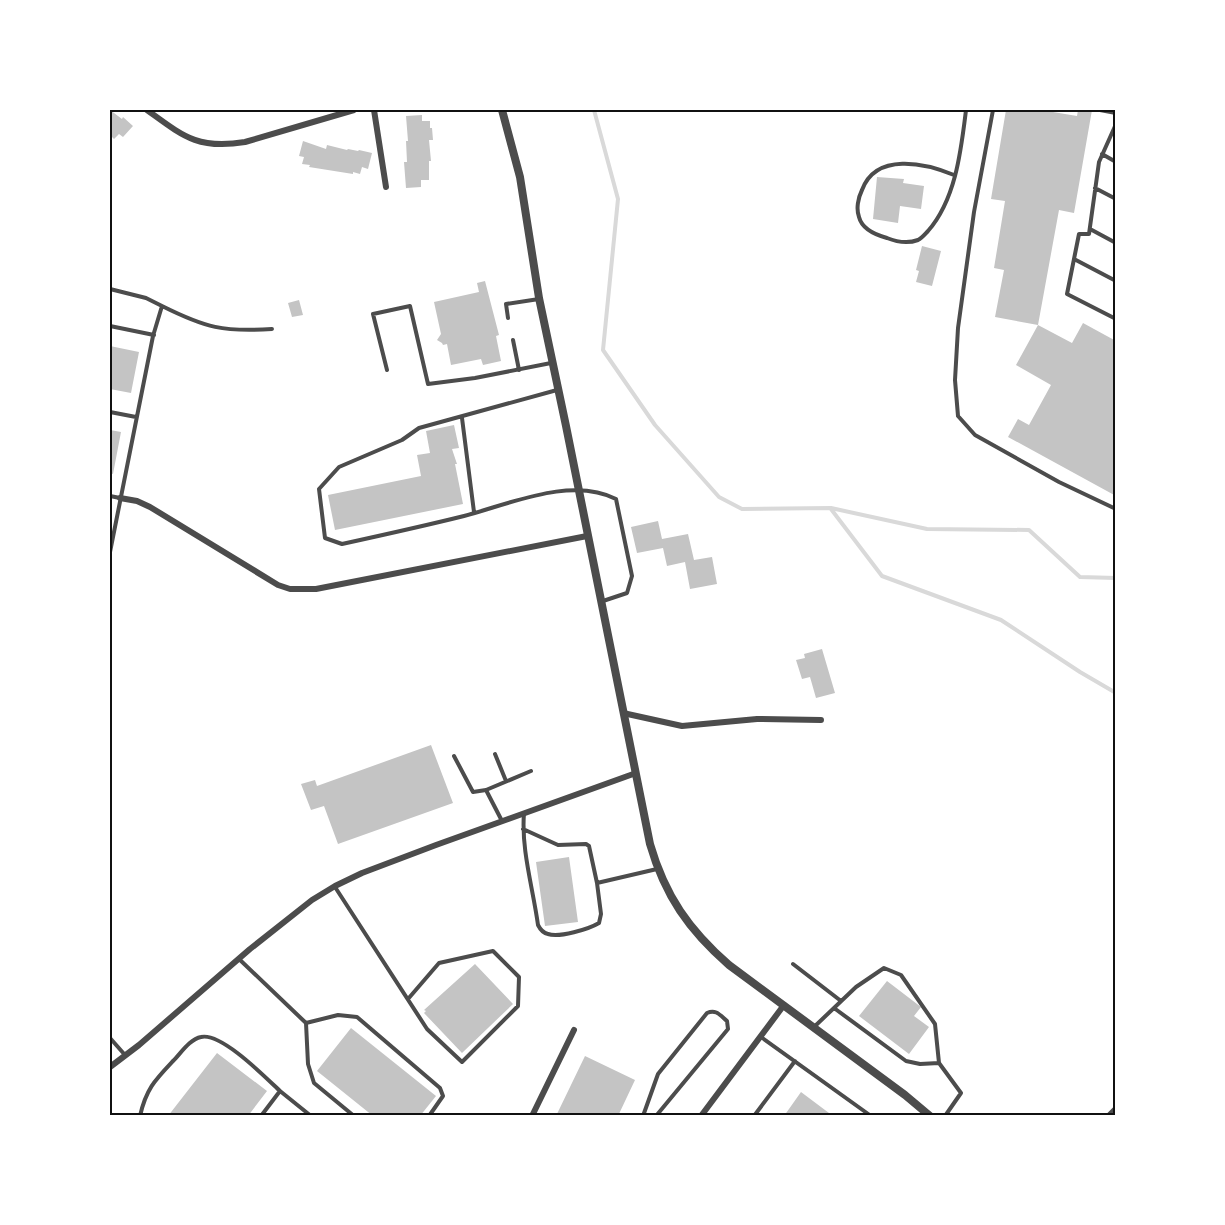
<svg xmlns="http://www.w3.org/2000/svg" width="1225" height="1225" font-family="'Titillium Web',sans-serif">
<rect width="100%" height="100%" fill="#fff"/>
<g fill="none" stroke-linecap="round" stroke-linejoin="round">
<path stroke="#d9d9d9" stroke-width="4" d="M594,110L618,199L603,350L655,425L719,497L742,509L831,508L927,529L1029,530L1080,577L1116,578
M831,509L882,576L1001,620L1080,672L1116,693"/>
</g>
<path fill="#c4c4c4" d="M110,110L122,119L123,117L133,126L123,137L119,134L114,139L110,135Z
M1006,110H1041L1077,116L1078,110H1092L1074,213L1059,210L1038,325L1072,343L1083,323L1116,341V496L1008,437L1018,419L1029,425L1051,385L1016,365L1038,325L995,317L1004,270L994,268L1005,201L991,199Z
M422,115V121H430V128H432L433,140H429L431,161H429V180H421V187L406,188L404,162H407L406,141H408L406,116Z
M303,141L326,149L327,145L347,150L348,149L358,151L359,150L372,153L368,169L362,167L360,174L353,172V174L309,167L310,165L302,164L304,157L299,156Z
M877,177L904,179L903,183L924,186L921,209L900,206L898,223L873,219Z
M922,246L941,251L932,286L916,282L919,271L916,270Z
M485,281L499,335L496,336L501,361L483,365L481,359L451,365L447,344L443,345L442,343L437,340L441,334L434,302L479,292L477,283Z
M299,300L303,315L292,317L288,303Z
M110,346L139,352L131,393L110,389Z
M454,425L459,448L452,449L457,464H455L463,504L335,530L328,495L421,476L417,455L430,453L426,431Z
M110,430L121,432L113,474L110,473Z
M658,521L662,539L688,534L694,560L712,557L717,584L690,589L685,562L667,566L663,548L637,553L631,527Z
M822,649L835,693L816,698L810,677L802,679L796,660L805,658L804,654Z
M431,745L453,803L338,844L324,806L311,810L301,784L315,780L317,786Z
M569,857L578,922L545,926L536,862Z
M475,964L513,1004L462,1053L424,1013L426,1011L424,1010Z
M887,981L921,1007L914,1016L929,1027L909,1054L859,1016Z
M351,1028L436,1096L420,1116H373L317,1071Z
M217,1053L267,1091L248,1116H168Z
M585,1056L635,1080L618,1116H556Z
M801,1092L833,1116H784Z"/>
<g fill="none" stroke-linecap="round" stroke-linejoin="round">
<path stroke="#4c4c4c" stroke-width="4" d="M993,110L974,212L958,328L955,380L958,416L975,435L1059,482L1116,509
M1100,110L1116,113
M1116,124L1099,162L1089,234H1079L1067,294L1116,319
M1102,154L1116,162
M954,175C925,163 876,152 862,190C858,198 856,209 859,217C862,229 876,235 887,238C897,242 907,244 918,240C922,238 925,234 928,231C956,199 961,150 966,110
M1095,188L1116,199
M1090,229L1116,243
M1074,259L1116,281
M110,289L146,298L162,306L153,336L110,552
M162,306C206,328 223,332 272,329
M508,318L506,304L539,299
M110,326L154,335
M513,340L519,370
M387,370L373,314L410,306L428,384L475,378L551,363
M557,390L419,428L402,440L339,467L319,489L325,538L342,544C383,535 424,526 464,516C510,504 571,476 616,499L632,576L627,593L603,601
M110,412L136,417
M462,418L474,512
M110,496L120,498
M495,754L506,781
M454,756L473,792L486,790L502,821
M486,790L531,771
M524,813C521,850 533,888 538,925C540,929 543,933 548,934C559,938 589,929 599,923L601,914L597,883L657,869
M523,829L558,845L586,844L589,846L597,883
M335,887L427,1029L462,1062L518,1006L519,977L493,951L439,963L408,999
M239,959L306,1023L308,1064L314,1083L354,1116
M793,964L841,1001
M834,1008L906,1061L920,1064L939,1063
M306,1023L338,1015L357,1017L440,1088L443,1096L429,1116
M814,1027L856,987L884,968L901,975L935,1024L939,1063L961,1093L945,1116
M761,1037L871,1116
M110,1038L125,1055
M140,1116C146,1089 155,1080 173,1061C181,1053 190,1039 201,1037C221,1032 265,1077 280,1091
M261,1116L280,1091L311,1116
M643,1116L658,1074L707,1013C716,1009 720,1015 727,1021L728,1029L656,1116
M754,1116L795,1061"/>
<path stroke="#4c4c4c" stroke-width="6" d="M147,110C183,136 198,150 245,142L354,110
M374,110L386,187
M120,498L137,501L150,507L278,585L290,589H316L587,536
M623,713L682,726L757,719L821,720
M110,1067L139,1045L250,949L312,900L335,886L362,873L436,845L636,773
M532,1116L574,1030
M701,1116L784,1005"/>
<path stroke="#4c4c4c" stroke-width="8" d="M502,110L520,177L539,298L566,426L650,844C665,896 689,930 729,965L905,1095L930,1116
M1110,1116L1116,1110"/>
</g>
<rect width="1225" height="1225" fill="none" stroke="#ffffff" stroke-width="222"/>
<rect x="111" y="111" width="1003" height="1003" fill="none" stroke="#111" stroke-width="2"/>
</svg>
